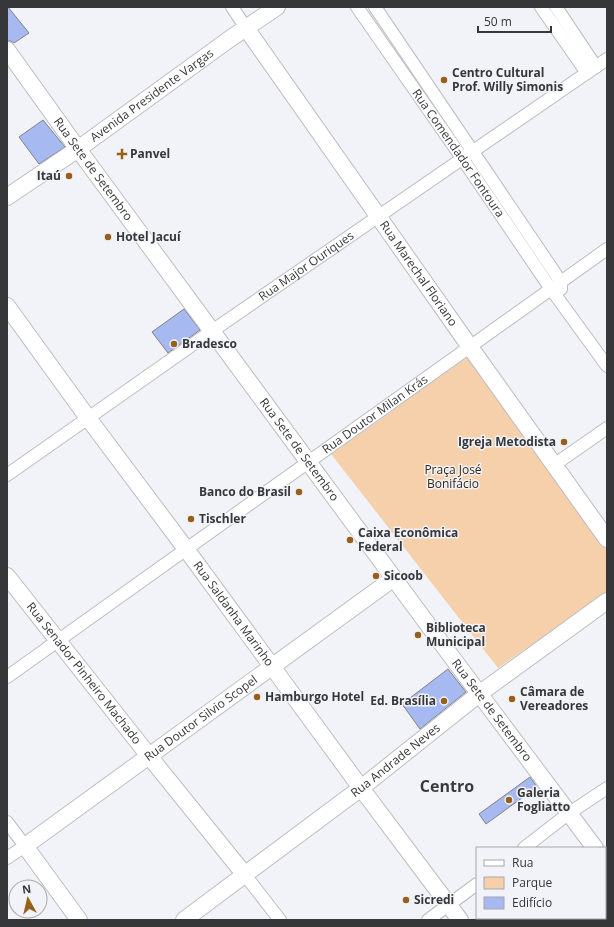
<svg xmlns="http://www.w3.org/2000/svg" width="614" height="927" font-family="'Open Sans',sans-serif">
<rect width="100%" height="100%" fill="#f1f3f8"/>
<path fill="#f5d0ab" d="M469,356L607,550V593L498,668L331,454L391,412L396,407Z"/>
<path fill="#a7b9f1" stroke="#818287" d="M7,7H8L29,33L14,43L11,41H7Z
M43,120L65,147L39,164L19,137Z
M184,309L200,330L168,353L152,332Z
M448,669L466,692L420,729L402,704Z
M530,777L537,787L486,824L479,814Z"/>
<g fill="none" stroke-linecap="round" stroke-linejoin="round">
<g stroke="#bbbdc2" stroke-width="14">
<g id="street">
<path d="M232,7L246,28"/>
<path id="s1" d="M357,7L462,158L551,289L607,366"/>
<path d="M375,7L561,282V289"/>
<path d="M541,7L587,73"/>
<path d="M556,7L596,67"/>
<path d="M554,465L607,428"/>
<path id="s2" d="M7,475L212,331L607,59"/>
<path id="s3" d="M7,677L607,249"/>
<path d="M7,822L25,846L7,858"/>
<path d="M524,848L568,814L607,788"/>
<path d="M245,875L280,920"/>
<path d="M428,920L477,884"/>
</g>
</g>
<g stroke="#bbbdc2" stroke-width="18">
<g id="secondary">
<path id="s4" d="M246,28L470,347L607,539"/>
<path id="s5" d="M7,50L78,149L451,656L595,848"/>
<path id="s6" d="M7,197L78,149L231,38L277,7"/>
<path id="s7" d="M7,306L88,418L186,549L361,788L460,920"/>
<path id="s8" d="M7,576L149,756L245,875"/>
<path d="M605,862L607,864"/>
<path id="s9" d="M79,920L25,846L149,756L394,578"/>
<path id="s10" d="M184,920L361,788L479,694L607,601"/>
</g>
</g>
<use href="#street" stroke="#fff" stroke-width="12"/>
<use href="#secondary" stroke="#fff" stroke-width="16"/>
</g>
<g fill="#97601a" stroke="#f1f3f8" stroke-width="1.5">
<circle cx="444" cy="80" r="4"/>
<path d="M120 148h4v4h4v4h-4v4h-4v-4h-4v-4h4z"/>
<circle cx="69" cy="176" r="4"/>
<circle cx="108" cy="237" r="4"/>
<circle cx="174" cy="344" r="4"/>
<circle cx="564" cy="442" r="4"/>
<circle cx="299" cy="492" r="4"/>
<circle cx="191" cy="519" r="4"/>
<circle cx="350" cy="540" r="4"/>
<circle cx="376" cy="576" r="4"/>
<circle cx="418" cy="635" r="4"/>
<circle cx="257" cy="697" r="4"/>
<circle cx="512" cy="699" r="4"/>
<circle cx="444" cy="701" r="4"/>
<circle cx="509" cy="800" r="4"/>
<circle cx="406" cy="900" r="4"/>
</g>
<g text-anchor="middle" stroke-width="3" stroke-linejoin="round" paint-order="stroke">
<g font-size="12" font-weight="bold" fill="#363739" stroke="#f1f3f8" text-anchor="start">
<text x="452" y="77">Centro Cultural<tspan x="452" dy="14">Prof. Willy Simonis</tspan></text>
<text x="130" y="158">Panvel</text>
<text x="61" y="180" text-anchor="end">Itaú</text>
<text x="116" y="241">Hotel Jacuí</text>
<text x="182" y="348">Bradesco</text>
<text x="556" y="446" text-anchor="end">Igreja Metodista</text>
<text x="291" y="496" text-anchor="end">Banco do Brasil</text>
<text x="199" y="523">Tischler</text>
<text x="358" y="537">Caixa Econômica<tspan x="358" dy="14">Federal</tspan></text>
<text x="384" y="580">Sicoob</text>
<text x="426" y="632">Biblioteca<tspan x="426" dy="14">Municipal</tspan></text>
<text x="520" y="696">Câmara de<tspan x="520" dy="14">Vereadores</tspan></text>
<text x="265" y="701">Hamburgo Hotel</text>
<text x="436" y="705" text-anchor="end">Ed. Brasília</text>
<text x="517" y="797">Galeria<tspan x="517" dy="14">Fogliatto</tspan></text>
<text x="414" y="904">Sicredi</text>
</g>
<g font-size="12" fill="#363739" stroke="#f1f3f8">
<text dy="4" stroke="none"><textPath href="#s6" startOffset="177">Avenida Presidente Vargas</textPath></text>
<text dy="4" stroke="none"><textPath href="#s1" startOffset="178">Rua Comendador Fontoura</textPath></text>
<text dy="4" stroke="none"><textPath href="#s5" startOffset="147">Rua Sete de Setembro</textPath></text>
<text dy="4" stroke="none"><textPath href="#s2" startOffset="365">Rua Major Ouriques</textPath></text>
<text dy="4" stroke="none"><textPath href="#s4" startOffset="300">Rua Marechal Floriano</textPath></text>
<text dy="4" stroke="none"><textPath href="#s3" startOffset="452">Rua Doutor Milan Krás</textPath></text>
<text dy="4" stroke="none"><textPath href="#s5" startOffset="495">Rua Sete de Setembro</textPath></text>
<text dy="4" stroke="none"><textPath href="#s7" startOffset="382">Rua Saldanha Marinho</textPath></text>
<text dy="4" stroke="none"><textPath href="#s8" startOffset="124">Rua Senador Pinheiro Machado</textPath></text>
<text dy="4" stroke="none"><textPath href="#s5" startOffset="819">Rua Sete de Setembro</textPath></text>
<text dy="4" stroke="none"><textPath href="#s9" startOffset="309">Rua Doutor Silvio Scopel</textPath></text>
<text dy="4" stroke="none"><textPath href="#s10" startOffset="265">Rua Andrade Neves</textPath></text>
</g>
<g font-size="12" fill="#392610" stroke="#f1f3f8">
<text x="453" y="474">Praça José<tspan x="453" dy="14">Bonifácio</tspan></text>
</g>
<g font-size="16" font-weight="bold" fill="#383a3e" stroke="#f1f3f8">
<text x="447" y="792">Centro</text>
</g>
</g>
<rect width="614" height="927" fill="none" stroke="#363739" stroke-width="16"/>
<rect x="476" y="847" width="130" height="72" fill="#f1f3f8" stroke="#a6a8ac"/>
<rect x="484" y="860" width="20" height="6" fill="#ffffff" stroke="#a6a8ac"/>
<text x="512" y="867" font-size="12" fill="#363739">Rua</text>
<rect x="484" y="877" width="20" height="12" fill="#f5d0ab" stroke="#a6a8ac"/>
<text x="512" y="887" font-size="12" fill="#363739">Parque</text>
<rect x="484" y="897" width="20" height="12" fill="#a7b9f1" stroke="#a6a8ac"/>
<text x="512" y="907" font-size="12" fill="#363739">Edifício</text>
<g transform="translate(28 899) rotate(352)"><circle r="19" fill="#f1f3f8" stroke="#a6a8ac"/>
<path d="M0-3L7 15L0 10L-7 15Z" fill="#97601a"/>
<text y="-6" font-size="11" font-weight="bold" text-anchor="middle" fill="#363739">N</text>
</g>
<path d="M478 26v6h73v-6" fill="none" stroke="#363739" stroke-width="2"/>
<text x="484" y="26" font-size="12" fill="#363739" stroke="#f1f3f8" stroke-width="3" paint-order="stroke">50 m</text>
</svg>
